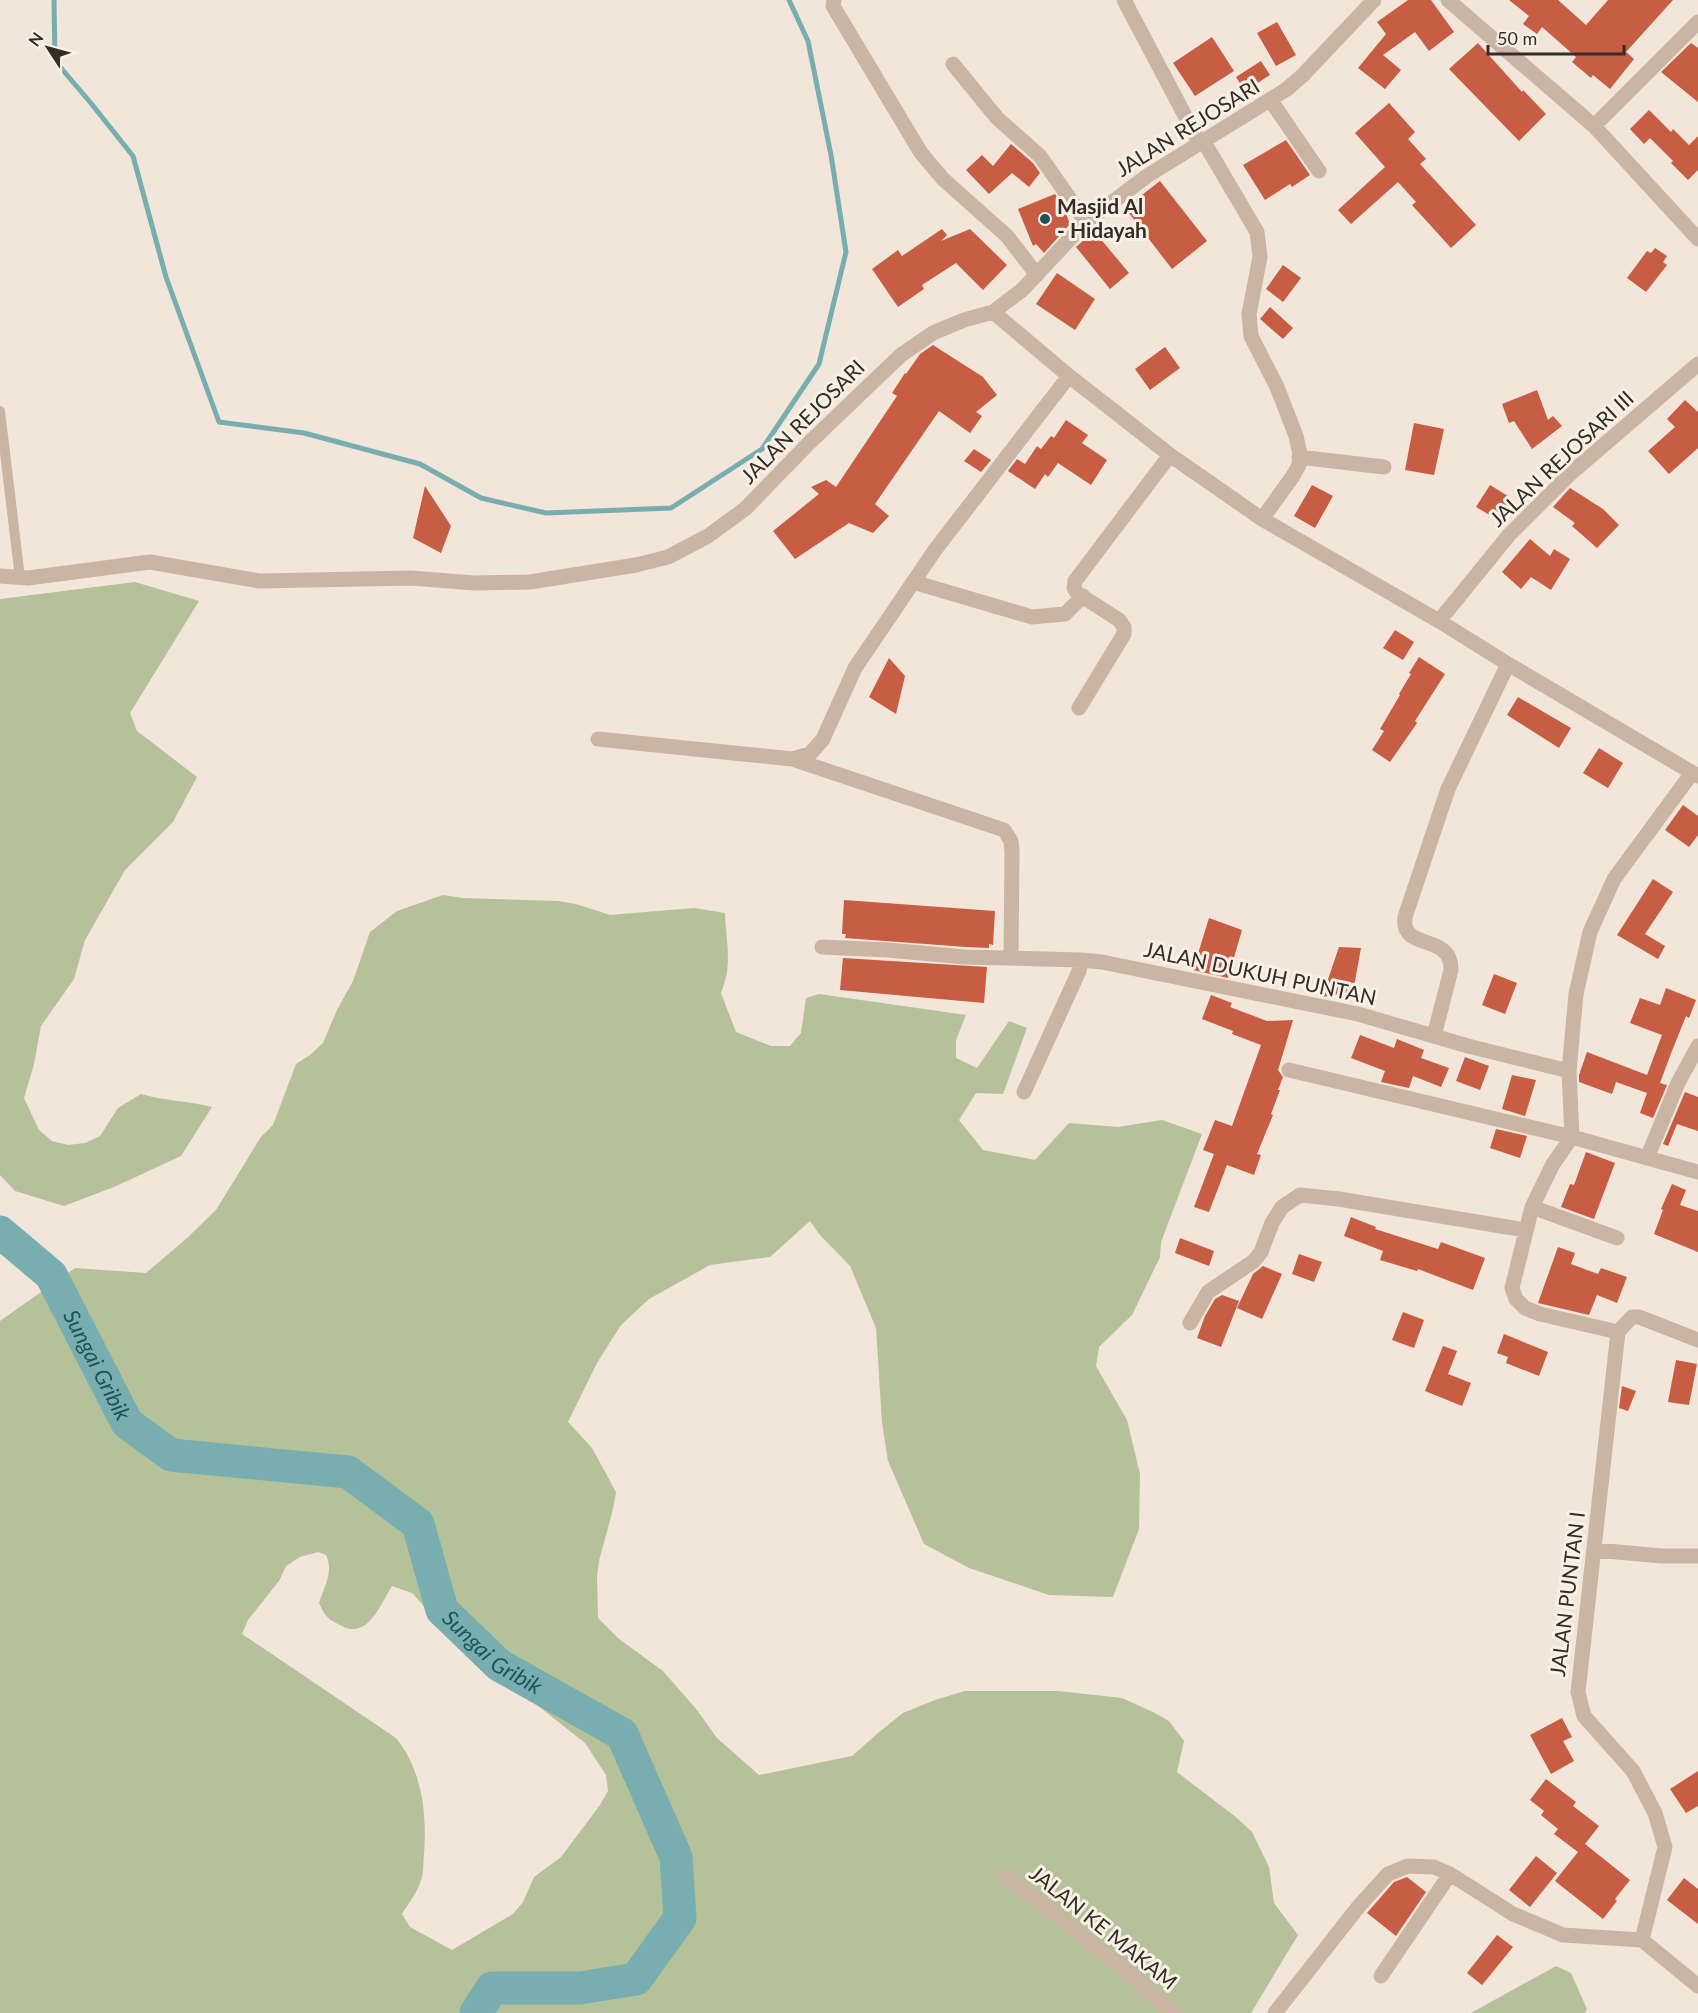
<svg xmlns="http://www.w3.org/2000/svg" width="1698" height="2013" font-family="Lato,sans-serif">
<rect width="100%" height="100%" fill="#f2e5d9"/>
<path fill="#b5c199" fill-rule="evenodd" d="M135,582L199,601L130,713L137,731L197,777L173,822L125,870L85,940L74,979L41,1026L34,1064L24,1098L39,1130L52,1141L68,1145L85,1143L100,1136L118,1108L141,1094C165,1101 189,1101 212,1107L181,1156L114,1187L64,1206L15,1191L0,1175V599Z
M443,895L462,898L558,901L576,904L610,915L694,908L725,913C726,944 733,963 721,993L736,1032L771,1046H790L801,1033L806,998L819,994L966,1015L956,1040V1058L977,1068L1009,1021L1027,1028L1003,1094L976,1093L959,1120L983,1150L1035,1160L1069,1123L1118,1127L1162,1120L1202,1134L1161,1242L1160,1257L1132,1315L1099,1347L1096,1366L1127,1420L1140,1474L1139,1529L1113,1597L1049,1595L969,1568L924,1544L888,1461L882,1423L876,1328L850,1266L819,1234L810,1221L770,1257L710,1265L649,1299L621,1325L597,1363L568,1422L592,1448L616,1492L613,1509L599,1561L597,1577L598,1618L619,1639L663,1671L697,1710L717,1738L759,1775L852,1756L878,1733L903,1713L935,1700L965,1691H1058L1122,1698L1153,1712L1169,1721L1184,1741L1177,1772L1237,1818L1252,1832L1269,1867L1274,1903L1298,1935L1251,2013H0V1321L75,1268L146,1273L186,1239L216,1210L261,1137L273,1125L296,1064L310,1055L323,1043L337,1010L353,981L370,932L397,911ZM318,1552L326,1555C334,1571 324,1588 319,1603C326,1618 328,1619 342,1626C368,1640 381,1603 392,1586L412,1593L439,1623L509,1683L585,1743L606,1775L608,1791L600,1805L561,1857L534,1877L523,1902L513,1914L452,1950L410,1927L402,1914C409,1903 419,1890 422,1877C424,1870 423,1861 424,1854C427,1813 422,1770 396,1738L242,1634L248,1620L279,1581L286,1566L300,1557Z
M1556,1966L1571,1973L1587,2009L1585,2013H1471Z"/>
<g fill="none" stroke-linecap="round" stroke-linejoin="round">
<path stroke="#78aeaf" stroke-width="5" d="M54,0L55,61L90,102L133,156L166,277L219,422L304,433L420,464L481,498L546,513L671,508L762,449L819,364L846,252L831,155L808,41L789,0"/>
<path stroke="#78aeaf" stroke-width="33" id="s1" d="M0,1232L51,1275L127,1423L171,1455L348,1472L418,1524L442,1610L499,1665L622,1734L676,1857L680,1918L636,1979L580,1988H492L476,2013"/>
</g>
<path fill="#c75d42" d="M1408,0H1431L1454,32L1429,51L1415,32L1383,55L1401,70L1385,89L1358,68L1386,34L1377,22Z
M1509,0H1558L1586,25L1608,0H1673L1626,52L1634,59L1610,89L1593,75L1591,78L1572,62L1576,57L1542,27L1537,34L1523,24L1529,16Z
M1277,22L1296,55L1276,66L1257,33Z
M1212,37L1234,71L1195,96L1173,63Z
M1478,43L1522,92L1523,90L1546,114L1519,141L1449,69Z
M1691,43L1698,48V102L1661,72Z
M1261,61L1270,75L1245,91L1236,77Z
M1389,103L1415,132L1408,139L1426,159L1420,164L1476,225L1451,248L1412,205L1416,202L1398,182L1351,224L1338,210L1385,167L1355,133Z
M1649,110L1671,132L1673,129L1689,145L1698,136V170L1688,180L1671,163L1673,161L1650,138L1644,144L1630,129Z
M1286,140L1310,175L1292,187L1290,184L1265,200L1243,165Z
M1011,144L1033,163L1040,173L1029,187L1012,173L989,194L966,170L982,155L993,166Z
M1160,181L1207,241L1172,269L1125,208Z
M1055,194L1063,206L1070,224L1044,253L1036,244L1033,246L1018,209Z
M942,229L947,235L941,241L970,229L1007,265L983,290L956,263L922,285L924,289L898,307L872,269L898,250L902,256Z
M1094,231L1129,273L1110,289L1076,247Z
M1655,248L1667,256L1663,262L1667,265L1646,292L1627,278L1647,251L1651,253Z
M1283,265L1301,278L1283,302L1266,289Z
M1057,273L1095,299L1075,330L1036,304Z
M1270,307L1293,328L1283,339L1260,319Z
M933,345L983,377L997,395L976,412L982,416L970,433L939,411L875,504L889,516L873,533L849,523L795,559L773,531L819,494L811,487L826,480L836,487L897,396L892,393L905,373L906,374L920,354Z
M1165,347L1180,368L1150,390L1135,369Z
M1537,390L1548,420L1553,416L1562,426L1532,449L1514,421L1509,423L1502,404Z
M1685,400L1698,412V448L1669,474L1648,451L1675,427L1667,419Z
M1066,420L1088,435L1082,443L1107,460L1091,485L1058,463L1048,477L1045,474L1035,489L1008,471L1017,459L1025,464L1037,446L1041,449L1051,436L1054,438Z
M1414,423L1444,429L1434,475L1405,470Z
M974,449L991,460L981,472L964,461Z
M1312,485L1333,496L1315,528L1294,516Z
M1490,485L1511,498L1498,520L1476,507Z
M425,486L451,526L441,553L413,538Z
M1570,488L1603,509L1619,525L1597,548L1572,526L1575,523L1553,507Z
M1530,539L1550,556L1554,549L1570,559L1551,590L1531,577L1521,589L1502,572Z
M1395,630L1414,642L1403,660L1383,648Z
M1419,657L1445,674L1415,721L1417,723L1390,762L1372,750L1384,731L1380,729L1400,695L1399,694L1411,674L1409,673Z
M889,658L905,676L896,714L869,697Z
M1518,697L1571,728L1559,748L1507,715Z
M1599,748L1623,763L1608,788L1583,773Z
M1683,805L1698,816V835L1689,847L1665,830Z
M1653,879L1673,892L1645,934L1665,946L1658,959L1617,935Z
M844,900L995,911L993,945L989,944V948L966,947L845,938L846,934H842Z
M1209,918L1242,930L1228,978L1193,970Z
M1339,947L1361,948L1353,992L1322,997Z
M843,958L987,967L984,1003L840,990Z
M1494,974L1517,983L1505,1014L1482,1005Z
M1666,988L1696,1000L1689,1018L1686,1016L1670,1056L1660,1083L1667,1085L1653,1118L1640,1113L1647,1093L1616,1082L1612,1094L1579,1082V1075L1587,1052L1647,1075L1662,1035L1630,1023L1640,998L1660,1005Z
M1211,995L1232,1003L1230,1007L1267,1021L1293,1020L1278,1070L1283,1077L1278,1090H1280L1271,1114L1273,1115L1257,1154L1261,1155L1254,1175L1227,1165L1209,1212L1194,1207L1214,1154L1203,1150L1215,1120L1232,1126L1261,1045L1232,1034L1233,1031L1202,1019Z
M1360,1035L1394,1048L1397,1039L1424,1050L1421,1058L1449,1068L1441,1087L1413,1076L1409,1088L1381,1082L1385,1071L1351,1058Z
M1465,1057L1489,1066L1480,1090L1456,1081Z
M1512,1075L1536,1080L1525,1116L1502,1109Z
M1685,1092L1698,1097V1131L1677,1124L1668,1146L1663,1144Z
M1496,1129L1527,1136L1520,1158L1490,1148Z
M1586,1152L1615,1163L1594,1219L1561,1207L1570,1184L1574,1185Z
M1672,1184L1686,1190L1680,1205L1698,1211V1252L1654,1234L1663,1210L1661,1209Z
M1351,1217L1376,1227L1375,1229L1438,1249L1441,1242L1485,1258L1473,1290L1418,1269L1417,1271L1380,1260L1383,1251L1344,1236Z
M1180,1238L1214,1251L1209,1266L1175,1253Z
M1558,1247L1575,1253L1571,1264L1598,1274L1601,1268L1627,1277L1617,1303L1597,1295L1589,1315L1538,1303Z
M1299,1254L1322,1262L1314,1282L1292,1274Z
M1263,1266L1282,1274L1262,1319L1237,1308L1253,1274Z
M1222,1295L1239,1301L1221,1347L1197,1338L1205,1316L1215,1299Z
M1403,1312L1424,1320L1414,1348L1392,1340Z
M1504,1334L1548,1352L1539,1376L1506,1363L1508,1357L1497,1353Z
M1443,1346L1457,1351L1448,1374L1471,1383L1462,1406L1425,1391Z
M1676,1360L1697,1364L1689,1405L1668,1402Z
M1622,1386L1636,1391L1628,1411L1619,1408Z
M1562,1718L1572,1737L1563,1741L1574,1761L1551,1774L1530,1735Z
M1698,1771V1806L1686,1813L1670,1789Z
M1546,1779L1576,1802L1573,1806L1599,1826L1585,1844L1630,1880L1615,1899L1617,1901L1603,1919L1555,1881L1578,1852L1554,1834L1558,1829L1541,1815L1544,1811L1530,1800Z
M1536,1856L1557,1873L1530,1907L1509,1890Z
M1407,1877L1426,1892L1396,1936L1367,1913L1394,1882Z
M1684,1878L1698,1889V1924L1667,1900Z
M1497,1935L1513,1947L1482,1985L1467,1973Z"/>
<g fill="none" stroke-linecap="round" stroke-linejoin="round">
<path stroke="#cab5a5" stroke-width="10" d="M0,411L20,578"/>
<path stroke="#cab5a5" stroke-width="15" d="M834,0L833,6L921,153L943,179L1007,236L1037,275
M1124,0L1200,144
M1448,0L1594,126L1698,239
M953,64L997,118L1040,156L1086,222
M1271,101L1319,171
M1594,126L1698,22
M1204,142L1257,232L1260,257L1249,314L1251,336L1277,387L1296,436L1300,454L1299,465L1293,476L1262,519
M993,312L1069,376L1170,455L1262,519L1439,621L1508,664L1698,776
M1299,457L1384,467
M0,576L28,578L150,562L259,581L411,578L474,583L530,582L636,565L668,557L708,536L745,509L810,442L901,355L933,333L964,320L993,312L1022,290L1086,222L1147,176L1287,89L1303,75L1374,0
M913,582L1032,617L1065,614L1083,596
M1439,621L1509,535L1570,474L1698,364
M1079,708L1124,634V627L1119,620L1077,593L1074,588L1075,581L1170,455
M598,739L792,759L810,754L823,739L855,668L935,550L1069,376
M792,759L1004,830L1011,841L1012,852L1011,958
M822,947L888,950L965,957L1081,960
M1434,1036L1451,970C1452,932 1400,952 1405,917L1448,789L1508,664
M1289,1070L1572,1137L1569,1071L1576,994L1590,932L1614,879L1692,773
M1024,1092L1079,971L1081,960L1102,962L1358,1014L1468,1046L1569,1071
M1647,1158L1678,1083L1698,1046
M1532,1207L1617,1238
M1190,1323L1208,1292L1254,1261L1261,1252L1272,1223L1282,1207L1300,1195L1339,1199L1525,1230
M1618,1332L1578,1692L1584,1716L1633,1771L1655,1813L1665,1847L1642,1940L1698,1986
M1618,1332L1540,1314L1525,1308L1516,1299L1512,1288L1532,1207L1553,1164L1572,1137L1698,1172
M1618,1332L1632,1317H1639L1698,1340
M1595,1550L1662,1556H1698
M1005,1876L1118,1964L1174,2013
M1381,1976L1450,1874
M1275,2013L1359,1906L1388,1874L1408,1866L1434,1867L1450,1874L1513,1914L1563,1935L1642,1940"/>
</g>
<circle fill="#1c5557" stroke="#f9f0e6" stroke-width="2" cx="1045" cy="219" r="6"/>
<g text-anchor="middle" stroke-width="6" stroke-linejoin="round" paint-order="stroke">
<g font-size="21" fill="#352b27" stroke="#f9f0e6">
<text transform="translate(1188 128) rotate(-32)" y="7">JALAN REJOSARI</text>
<text transform="translate(803 422) rotate(-45)" y="7">JALAN REJOSARI</text>
<text transform="translate(1562 459) rotate(-43)" y="7">JALAN REJOSARI III</text>
<text transform="translate(1260 974) rotate(12)" y="7">JALAN DUKUH PUNTAN</text>
<text transform="translate(1568 1594) rotate(-83)" y="7">JALAN PUNTAN I</text>
<text transform="translate(1103 1928) rotate(39)" y="7">JALAN KE MAKAM</text>
</g>
<g font-size="21" font-weight="bold" fill="#352b27" stroke="#f9f0e6" text-anchor="start">
<text x="1057" y="214">Masjid Al<tspan x="1057" dy="24">- Hidayah</tspan></text>
</g>
<g font-size="22" font-style="italic" fill="#1c5557" stroke="#f9f0e6">
<text dy="8" stroke="none"><textPath href="#s1" startOffset="168">Sungai Gribik</textPath></text>
<text dy="8" stroke="none"><textPath href="#s1" startOffset="708">Sungai Gribik</textPath></text>
</g>
</g>
<g transform="translate(48 48) rotate(306)" stroke="#f9f0e6" stroke-width="4.5" paint-order="stroke">
<path d="M0-4.5L10 22L0 15L-10 22Z" fill="#352b27"/>
<text y="-9" font-size="16" font-weight="bold" text-anchor="middle" fill="#352b27">N</text>
</g>
<path d="M1488 45v9h136v-9" fill="none" stroke="#352b27" stroke-width="3"/>
<text x="1497" y="45" font-size="18" fill="#352b27" stroke="#f9f0e6" stroke-width="4.5" paint-order="stroke">50 m</text>
</svg>
